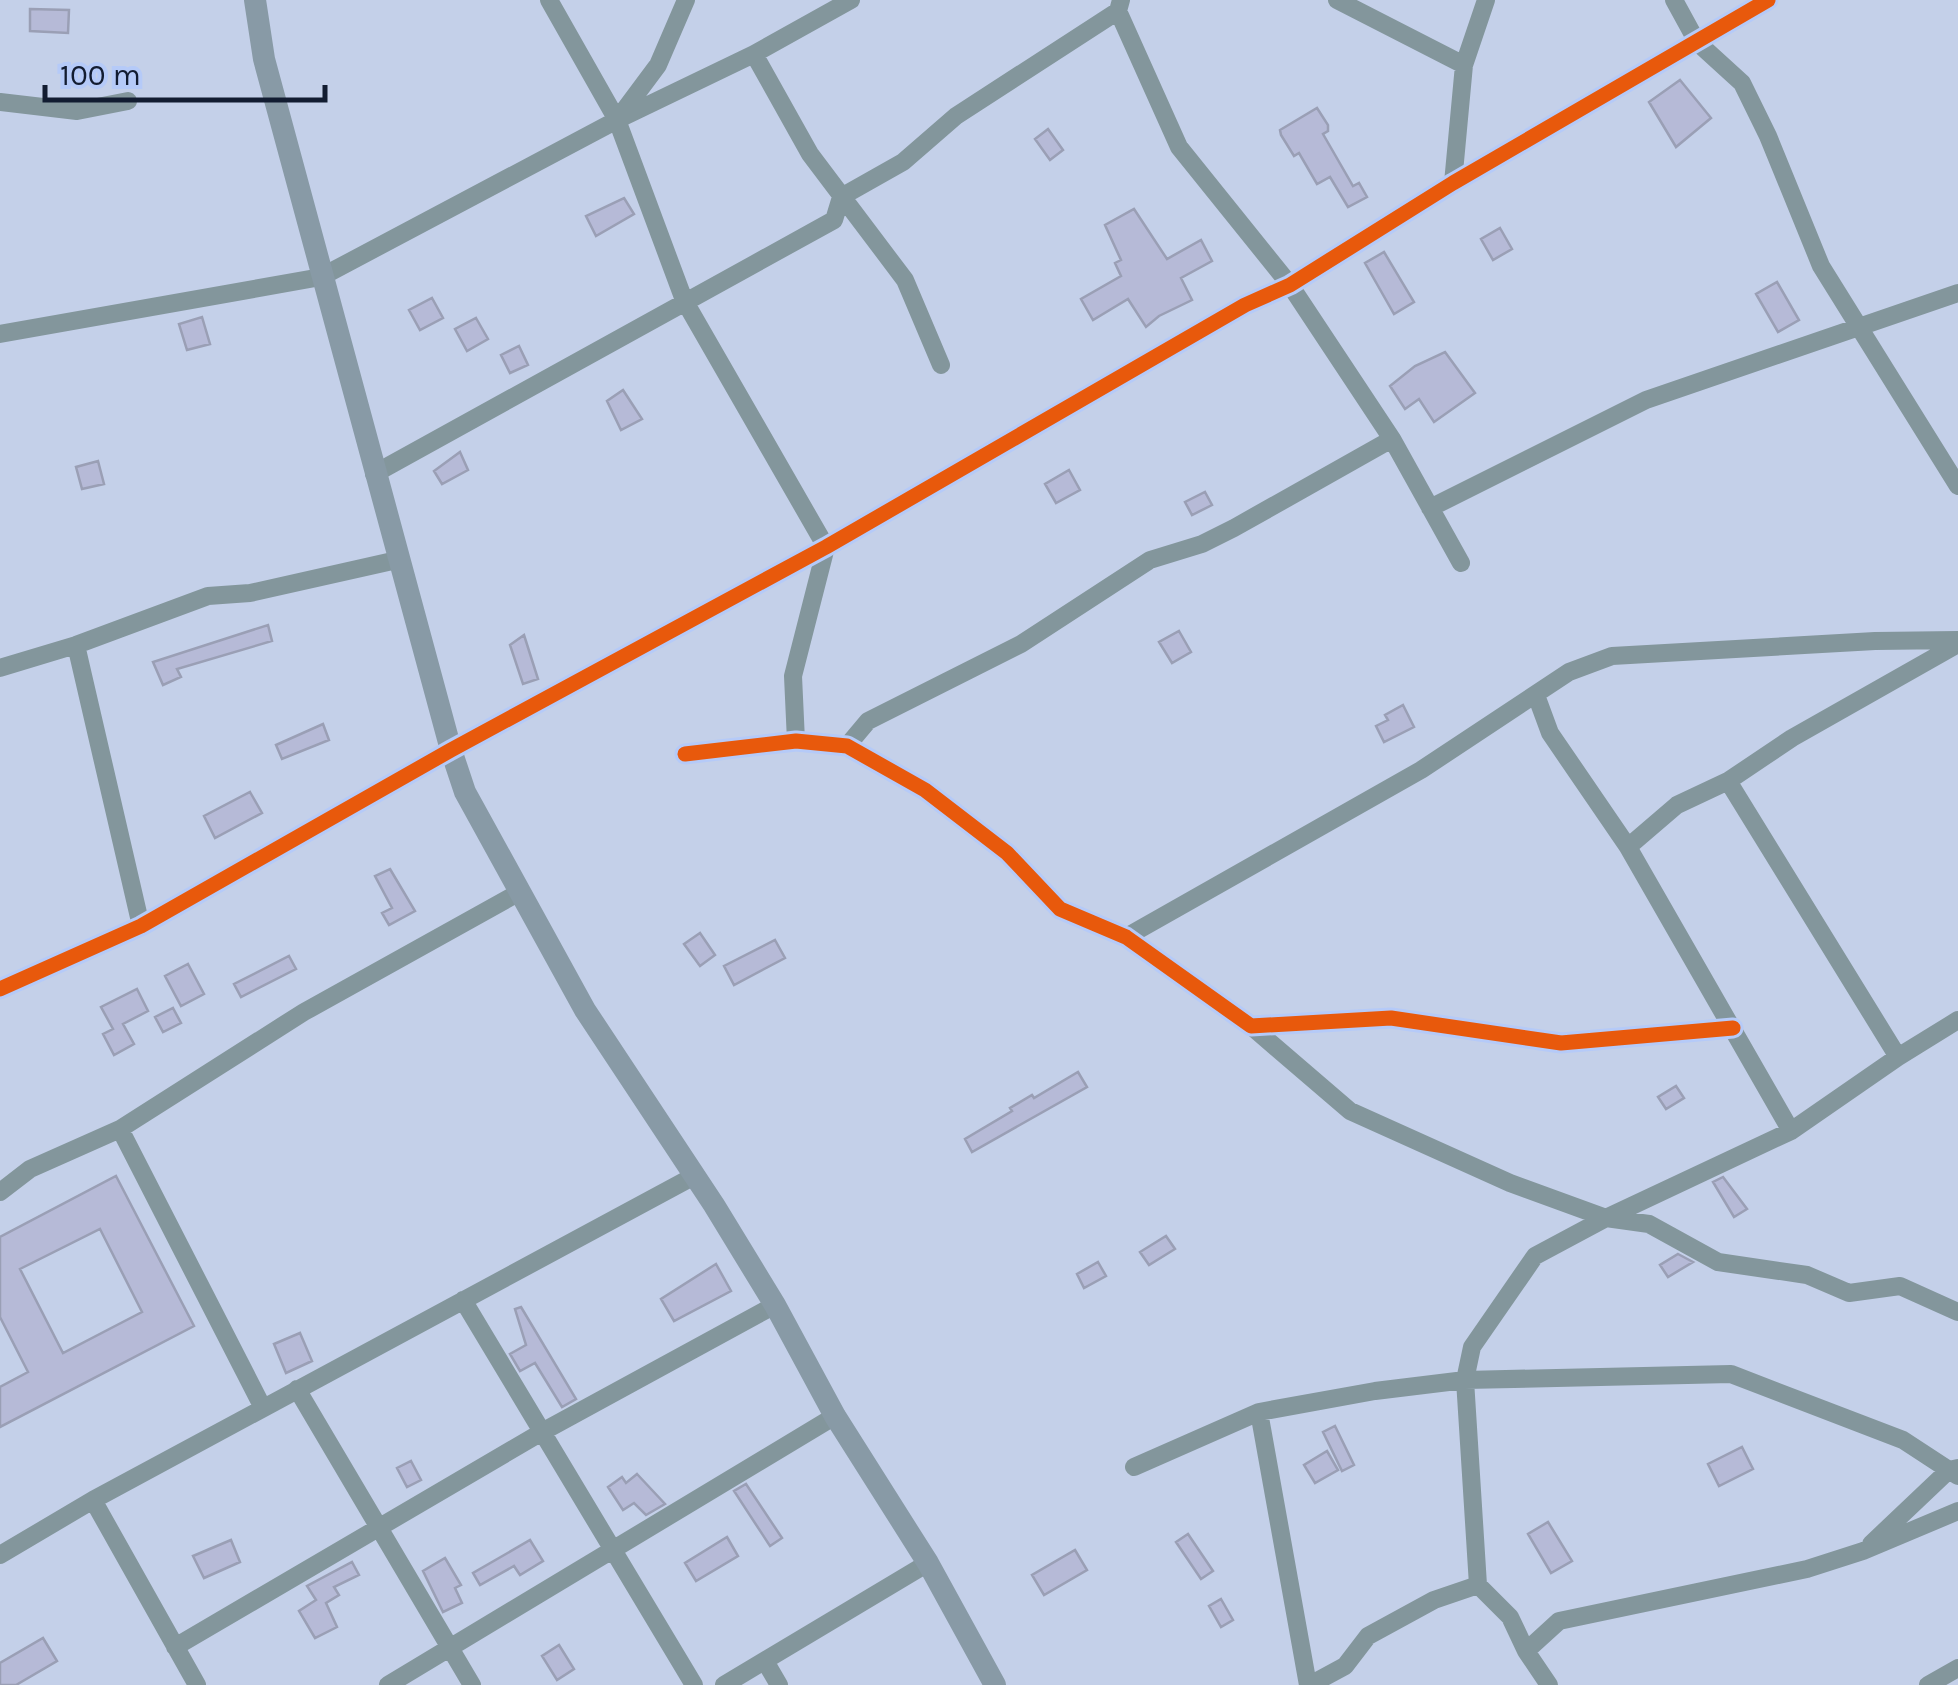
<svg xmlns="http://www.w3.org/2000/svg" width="1958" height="1685" font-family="Karla,sans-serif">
<rect width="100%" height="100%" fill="#c4d0e9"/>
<path fill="#b6bad7" stroke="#9a9fb5" stroke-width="2.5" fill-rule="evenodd" d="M30,9L69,10L68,33L30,31Z
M1680,80L1711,118L1676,147L1649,102Z
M1317,108L1328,125V131L1323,134L1353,186L1359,183L1367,197L1348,207L1330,177L1317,184L1299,153L1294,156L1281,135L1280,130Z
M1048,129L1063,150L1050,160L1035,139Z
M624,198L634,214L596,236L586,216Z
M1134,209L1167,259L1201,240L1212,261L1181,278L1192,300L1159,316L1146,327L1128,299L1093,320L1081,299L1121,276L1115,263L1121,260L1105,225Z
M1500,228L1512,249L1493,260L1481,239Z
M1384,252L1414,302L1394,314L1365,263Z
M1777,282L1799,320L1778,332L1756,294Z
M432,298L443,318L420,330L409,310Z
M202,317L210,344L187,350L179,324Z
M476,318L488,339L467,351L455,329Z
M519,346L528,365L510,373L501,355Z
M1445,352L1475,393L1434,422L1419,399L1405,409L1390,386L1415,366Z
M623,390L642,419L621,430L607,401Z
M460,452L468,470L442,484L434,471Z
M98,461L104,484L82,489L76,467Z
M1069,470L1080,490L1056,503L1045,484Z
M1205,492L1212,505L1192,515L1185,502Z
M268,625L272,641L177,669L181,677L163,685L153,662Z
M1179,631L1191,652L1172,663L1159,642Z
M524,635L538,679L523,684L510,645Z
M1403,705L1414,727L1384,742L1376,726L1388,720L1385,715Z
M323,724L329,740L282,759L276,745Z
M250,792L262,813L215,838L204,816Z
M390,869L415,911L389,925L382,913L392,908L375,876Z
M700,933L715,955L700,966L684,944Z
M775,940L785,958L734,985L724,966Z
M289,956L296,969L241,997L234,984Z
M188,964L204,994L181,1006L165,976Z
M137,989L148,1011L123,1024L134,1044L114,1055L103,1034L113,1029L101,1007Z
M173,1008L181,1023L163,1032L155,1017Z
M1078,1072L1087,1087L972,1152L965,1139L1012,1111L1010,1108L1032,1095L1034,1098Z
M1676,1086L1684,1098L1666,1109L1658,1097Z
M116,1176L194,1326L0,1427V1387L28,1372L0,1317V1237ZM100,1229L142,1312L63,1353L20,1269Z
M1723,1177L1747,1209L1734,1217L1713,1182Z
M1166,1236L1175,1249L1149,1265L1140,1252Z
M1678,1254L1693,1262L1668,1277L1660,1265Z
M1098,1262L1106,1276L1084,1288L1077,1274Z
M716,1264L731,1291L674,1321L661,1299Z
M521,1307L576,1399L562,1407L535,1363L520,1371L510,1354L526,1345L515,1309Z
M300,1333L312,1361L286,1373L274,1344Z
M1335,1426L1354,1465L1342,1471L1323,1432Z
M1742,1447L1753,1469L1719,1486L1708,1464Z
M1327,1451L1338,1470L1315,1483L1304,1465Z
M411,1461L421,1480L407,1487L397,1468Z
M637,1474L665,1504L646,1515L634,1503L623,1510L608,1487L622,1477L626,1483Z
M746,1484L782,1538L770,1546L734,1491Z
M1548,1522L1572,1561L1551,1573L1528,1534Z
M1188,1534L1213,1571L1201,1579L1176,1542Z
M727,1537L738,1556L696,1581L685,1563Z
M231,1540L240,1562L204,1578L193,1556Z
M530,1540L543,1561L520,1575L514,1566L480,1585L473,1573Z
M1075,1550L1087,1570L1044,1595L1032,1575Z
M445,1558L461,1585L455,1588L462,1603L443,1612L423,1571Z
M352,1562L359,1575L334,1587L339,1595L326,1603L337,1627L315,1638L299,1611L316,1600L307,1586Z
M1221,1599L1233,1620L1221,1627L1209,1606Z
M43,1638L57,1661L16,1685H0V1663Z
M559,1645L574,1669L557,1680L542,1656Z"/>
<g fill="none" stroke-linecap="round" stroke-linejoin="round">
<path stroke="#83969c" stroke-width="18" d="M549,0L617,120L684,300L826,547L793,676L796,741
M1121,0L1118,11L1179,147L1290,285L1392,439L1461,563
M1337,0L1464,65
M1674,0L1697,42L1742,83L1768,136L1821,266L1958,486
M754,54L810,154L905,280L941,365
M0,102L77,111L128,101
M620,116L658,65L686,0
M1453,183L1464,65L1486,0
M0,334L321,277L617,120L754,54L851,0
M374,474L834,220L841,197L903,162L956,116L1118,11
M1430,508L1646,400L1958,293
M76,645L141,926
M0,668L76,645L208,596L250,593L397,560
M1536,695L1550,733L1628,847L1791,1131
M847,746L868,721L1021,644L1150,560L1202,544L1234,528L1392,439
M685,754L796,741L847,746L925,790L1007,853L1060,909L1126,937L1251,1026L1391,1018L1561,1043L1733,1028
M1728,781L1898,1057
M1628,847L1677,805L1728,781L1792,738L1958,644
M1126,937L1421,770L1569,672L1612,656L1875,641L1958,640
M0,989L141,926L451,750L826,547L1245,305L1290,285L1453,183L1768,0
M1251,1026L1350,1111L1510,1183L1606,1218L1649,1224L1718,1262L1807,1275L1849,1293L1900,1286L1958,1312
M120,1129L263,1408
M0,1192L30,1169L120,1129L304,1012L518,893
M463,1300L694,1685
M297,1389L472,1685
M1259,1412L1308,1685
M1134,1467L1259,1412L1375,1391L1465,1380L1731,1374L1903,1440L1958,1476
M93,1500L197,1685
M1871,1544L1949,1470L1958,1468
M0,1555L93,1500L696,1175
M1478,1585L1465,1380L1472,1347L1535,1256L1606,1218L1791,1131L1898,1057L1958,1020
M175,1647L542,1432L775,1305
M1526,1651L1559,1621L1807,1569L1863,1551L1958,1511
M765,1661L779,1685
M388,1685L835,1416
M724,1685L928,1563
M1310,1685L1345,1666L1368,1636L1434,1600L1478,1585L1510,1617L1526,1651L1549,1685
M1928,1685L1958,1668"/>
<path stroke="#889aa6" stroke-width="22" d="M255,0L264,59L451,750L465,792L585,1010L714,1205L775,1305L835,1416L928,1563L995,1685"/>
<g stroke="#b5caf8" stroke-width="21">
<path id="cycleway" d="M685,754L796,741L847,746L925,790L1007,853L1060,909L1126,937L1251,1026L1391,1018L1561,1043L1733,1028
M0,989L141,926L451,750L826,547L1245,305L1290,285L1453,183L1768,0"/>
</g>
<use href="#cycleway" stroke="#e8590c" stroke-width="15"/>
</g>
<path d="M45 85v15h280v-15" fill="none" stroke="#121c31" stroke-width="5"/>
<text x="60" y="85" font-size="30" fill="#121c31" stroke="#b5caf8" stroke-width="8" paint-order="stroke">100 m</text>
</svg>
